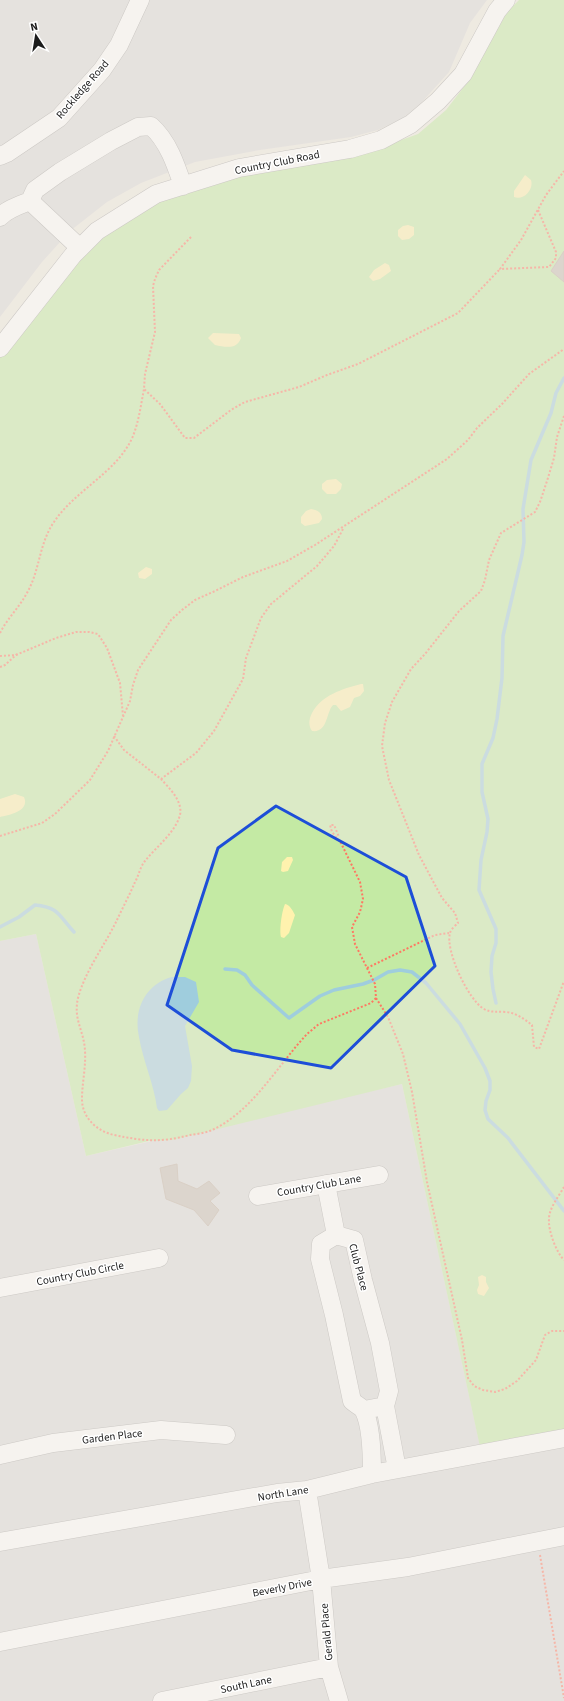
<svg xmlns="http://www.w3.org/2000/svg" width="564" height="1701" font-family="'Source Sans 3',sans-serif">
<rect width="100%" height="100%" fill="#eeeae1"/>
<path fill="#dad9d9" d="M0,0H487L470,23L449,72L422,102L403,118L378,130L351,137L260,150L195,162L141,183L107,202L70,231L42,262L0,317Z
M36,934L86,1156L402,1084L480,1446L564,1432V1701H0V941Z"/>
<path fill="#c4eaa4" d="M519,0H564V1432L480,1447L402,1084L173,1140L149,1141L86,1156L36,934L0,941V356L100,235L158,199L240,173L354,157L418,134L446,110L470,79L507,12Z"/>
<path fill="#fff2ae" d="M525,175L531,180C534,189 524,201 514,197V191Z
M408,225L414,227V235L409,239L402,240L398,236V230L403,226Z
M385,263L389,265L391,271L380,279L373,281L369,277L374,270Z
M213,333L239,334L241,338C237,350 225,347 215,345L208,338Z
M336,479L342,484L341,489L336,494H327L322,489V484L327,480Z
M311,509C317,510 322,512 322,519L319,523L305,526L301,523V517L306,511Z
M146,567L152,569V574L145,579L139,578L138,573Z
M361,684H363L364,691L360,696L354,698L350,707L341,711L336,705H333C326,712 328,733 312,731C308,725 309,719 312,713C322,695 342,689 361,684Z
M15,794L24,797C30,811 10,815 0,817V799Z
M287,857H292L293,860L288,871L283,872L281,871L282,862Z
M285,904C290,905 293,911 295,915L289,933L284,938L281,937C279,931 282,910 285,904Z
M482,1275L486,1277V1282L489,1288L484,1296L478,1294L477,1290L479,1285L478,1277Z"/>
<path fill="#9fcddd" d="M172,977H185L196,982L199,1002L185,1026L192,1066L191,1081L188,1088L181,1094L167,1110L159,1111L157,1108C154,1084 143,1061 139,1037C133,1011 145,984 172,977Z"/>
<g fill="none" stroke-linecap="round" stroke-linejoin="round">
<path stroke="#9fcddd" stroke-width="3.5" d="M0,927L19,917L35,905C59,907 59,916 74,932
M225,969L237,970L245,975L252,985L289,1018L320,996L334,990L363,984L374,980L388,972L400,970L412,972L426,983L460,1024L485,1068L490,1081V1090L486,1101L485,1110L488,1119L508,1138L564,1211
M496,1003L493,989L491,972L492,956L496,943V929L479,890L481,860L487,832L488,819L482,792V764L493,738L497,719L502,678L503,636L522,555L524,542L523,509L531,460L551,413L556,393L564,378"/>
</g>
<path fill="#c5bcb4" stroke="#c0b1a3" d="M564,251V282L551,271Z
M177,1164L178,1181L197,1189L209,1181L220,1193L210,1201L219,1210L208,1226L194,1210L166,1199L160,1168Z"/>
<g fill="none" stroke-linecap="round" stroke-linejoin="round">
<g stroke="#a3a3a3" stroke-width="19">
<path id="minor" d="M0,156L7,153L59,118L102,70L119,45L140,0
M30,201L35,190L60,172L111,141L138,127L151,126C168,141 176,165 183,186
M0,217C7,209 20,205 30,201L80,248
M0,348L73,255L97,231L156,194L239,168L350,149L381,140L411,124L438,101L463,74L497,11L506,0
M326,1184L336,1235
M258,1196L379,1175
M0,1288L159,1258
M385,1406L397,1469
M364,1410L385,1406L389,1391L380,1343L363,1280L354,1240L336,1235L321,1244L320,1259L334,1315L352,1401C355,1404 362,1407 364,1411C371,1425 372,1458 372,1474
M0,1455L53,1443L161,1430L226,1435
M307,1490L321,1579L329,1667L339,1701
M0,1542L277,1493L307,1490L372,1474L564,1438
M0,1642L321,1579L408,1567L564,1536
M162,1701L329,1667"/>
</g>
<path stroke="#fe7862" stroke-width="2" stroke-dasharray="2 2" stroke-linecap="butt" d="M538,210L556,252V258L549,267L500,269L521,240L546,195L564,171
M191,237L159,270L155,279L153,286L155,332L145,374L144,389L160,404L185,438H194L231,410L245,402L299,387L327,375L358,364L458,313L500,269
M564,416L557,437L554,458L547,481L540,502L535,512L501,533L489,560L485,580L481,591L459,611L425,654L411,669L392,702L385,723L382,746L389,780L419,855L442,898L455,913L458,923C456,925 451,929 450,933C445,950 468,1000 484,1009C491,1013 497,1011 505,1012C515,1012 524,1019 532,1025L534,1047L539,1049L564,981
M0,633C8,617 22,605 30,587C40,566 40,542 54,522C75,490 118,472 133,436C139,421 141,404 144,389
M0,656L16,655L56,638L76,632H89L98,634L107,648L120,683L123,716
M0,667L5,665L17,654
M114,736L124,750L161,779L196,753L214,731L243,679L246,658L261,618L271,604L317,566L334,546L343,529
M161,779C169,788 183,801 180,815C175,833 156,847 145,861C140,867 139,875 135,882C130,894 123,907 117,920C105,945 85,971 78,998C73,1020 84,1030 85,1051C86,1068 82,1083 82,1099C82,1117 96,1131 114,1135C144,1141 159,1143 190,1135C197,1134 206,1133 212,1130C252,1112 278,1065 307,1034L319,1024L371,1003L376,998L375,984L355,944L352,927L360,912L363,899L360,882L341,843L332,832L330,825H334L339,837
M0,836L42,823L55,814L90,780L108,751L130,701L133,685L138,670L171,620L182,610L195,600L215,591L243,577L287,561L315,545L447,459L468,440L477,428L502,404L529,374L564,349
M367,968L435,935L449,933
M376,998L388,1017L403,1054L412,1092L427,1182L462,1340L468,1378L474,1386L483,1390L495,1392L505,1389L517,1381L536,1360L545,1335L552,1331H564
M564,1187C559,1196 549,1208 549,1219C548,1230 556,1252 564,1260
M540,1555L564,1698"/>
<use href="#minor" stroke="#fff" stroke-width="18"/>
</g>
<path d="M0 0H564V1701H0ZM276,806L406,877L435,966L331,1068L232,1050L167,1005L218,848Z" fill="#eeeae1" fill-opacity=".55" fill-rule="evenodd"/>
<path fill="none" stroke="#1d4ed8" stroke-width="3" stroke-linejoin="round" d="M276,806L406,877L435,966L331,1068L232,1050L167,1005L218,848Z"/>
<g text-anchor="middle" stroke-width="3" stroke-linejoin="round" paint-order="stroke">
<g font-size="11" fill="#1c1c1c" stroke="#fff">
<text transform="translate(82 89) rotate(-49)" y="4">Rockledge Road</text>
<text transform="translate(277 162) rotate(-11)" y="4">Country Club Road</text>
<text transform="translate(319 1185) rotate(-10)" y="4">Country Club Lane</text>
<text transform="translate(359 1267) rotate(75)" y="4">Club Place</text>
<text transform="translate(80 1273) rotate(-11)" y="4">Country Club Circle</text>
<text transform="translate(112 1436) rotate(-7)" y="4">Garden Place</text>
<text transform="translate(283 1493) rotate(-9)" y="4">North Lane</text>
<text transform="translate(282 1587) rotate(-11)" y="4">Beverly Drive</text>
<text transform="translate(326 1632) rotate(-95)" y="4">Gerald Place</text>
<text transform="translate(246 1684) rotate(-12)" y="4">South Lane</text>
</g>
</g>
<g transform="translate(36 36) rotate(348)" stroke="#ffffff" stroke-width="3" paint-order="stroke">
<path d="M0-3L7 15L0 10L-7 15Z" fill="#1c1c1c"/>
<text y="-6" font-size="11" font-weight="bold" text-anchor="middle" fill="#1c1c1c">N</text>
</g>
</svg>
